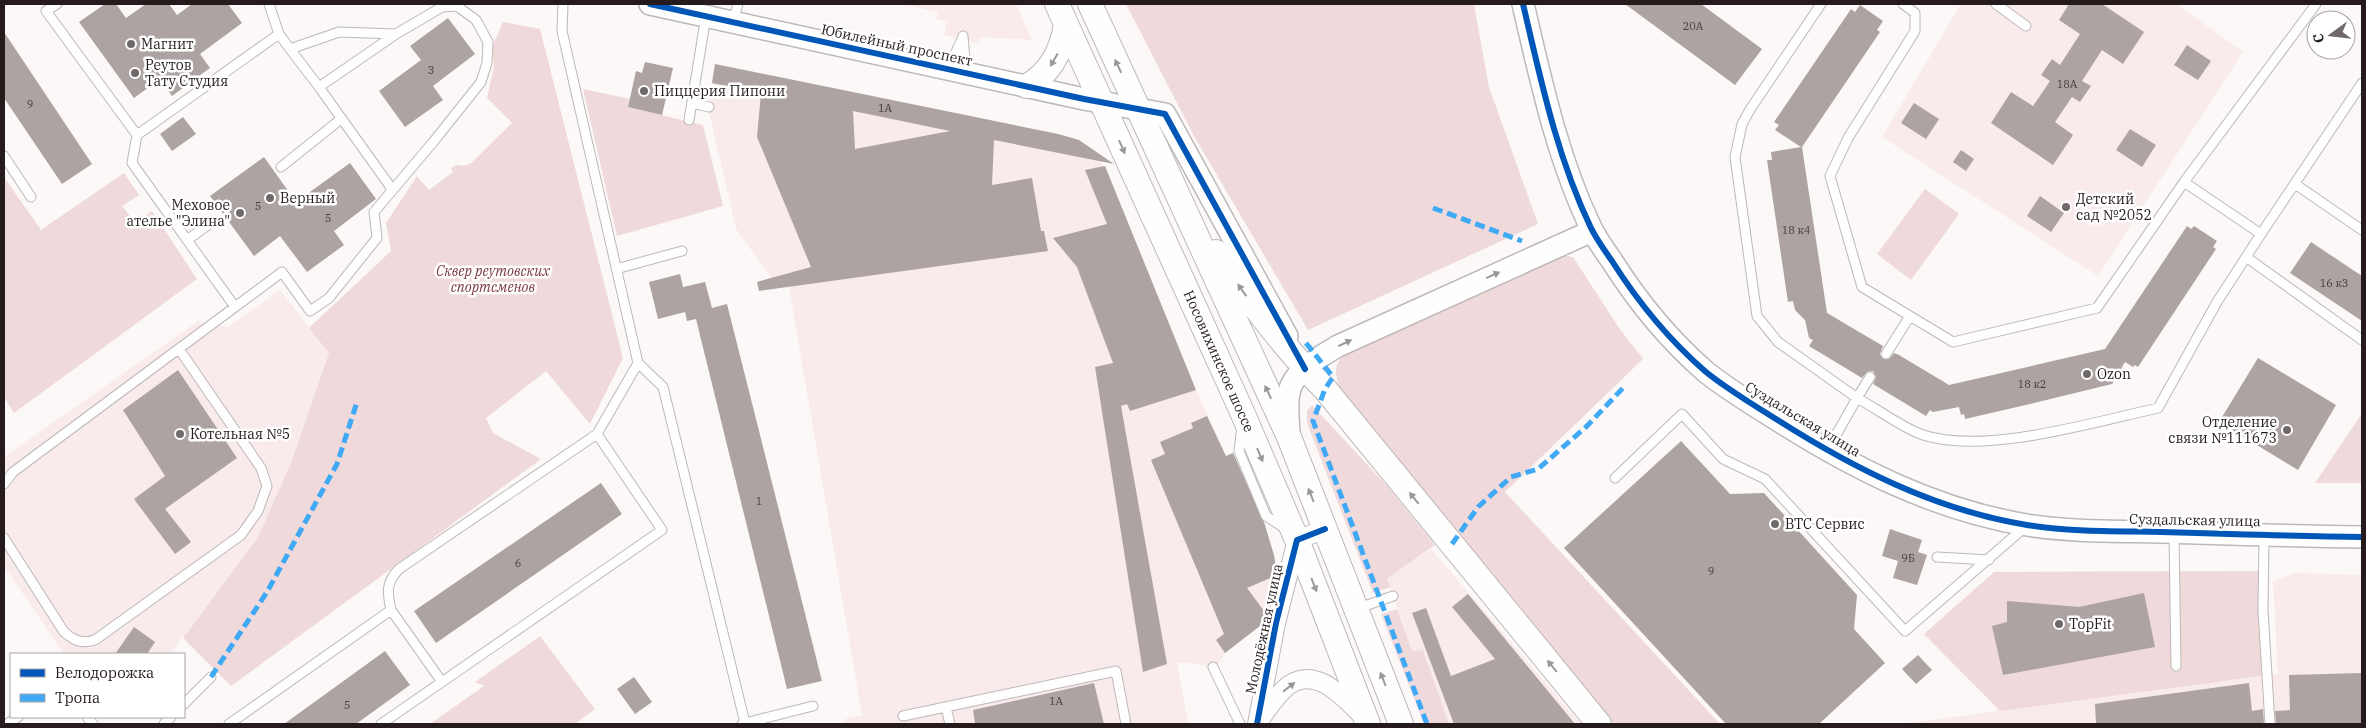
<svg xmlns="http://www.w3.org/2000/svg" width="2366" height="728" font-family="'IBM Plex Serif',serif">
<rect width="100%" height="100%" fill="#fcf8f8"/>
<path fill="#f9eaeb" d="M903,4H1016L1032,40L981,37L978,43L944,35L947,22L936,19L938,12Z
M1961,4H2177L2243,52L2098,276L1882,137Z
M715,65L1059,134L1079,140L1097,152L1196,390L1226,456L1224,457L1274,555L1276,565L1275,601L1270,619L1225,653L1220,662L1208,670L1205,665L1177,662L1188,724H845V719L862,715L789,287L773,280L736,229L710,116L709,98Z
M280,290L329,353L291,463L258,537L170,654H64L4,566V457L198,321L228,327Z
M1431,549L1581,724H1449L1423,650L1412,651L1387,579Z
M2296,573L2362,575V724H1901L2278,674L2273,581Z"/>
<path fill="#efd9da" d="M1126,4H1474L1489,87L1538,224L1308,330L1194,136Z
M503,22L540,29L623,358L590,424L546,371L486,418L493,433L541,459L231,686L183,638L258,537L291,463L329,353L309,328L391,251L386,223L417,176L429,190L453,172L451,168L456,165L462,166L470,164L512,123L487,98L494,67L492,47Z
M583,89L630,99L628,107L703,125L723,206L617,236Z
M124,173L139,195L122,206L136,223L152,211L197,279L14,413L4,397V177L41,230Z
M1925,189L1959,214L1911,280L1877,254Z
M1561,255L1573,257L1619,328L1643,359L1505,492L1720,724H1612L1339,388C1335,372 1333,364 1347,352Z
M1312,405L1387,486L1435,545L1387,579L1390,587L1373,593L1307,423V411Z
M2361,415L2362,483H2315Z
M2259,571L2262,676L2000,711L1924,634L1994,572Z
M1397,609L1412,651L1423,650L1449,724H1424L1381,614Z
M540,636L595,709L575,724H430L484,686L475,682Z"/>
<path fill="#ada3a3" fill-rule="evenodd" d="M105,4H116L126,18L146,4H169L177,15L192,4H228L242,23L200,54L210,68L172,96L160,79L134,98L79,22Z
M1625,4H1701L1762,49L1735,85Z
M2069,4H2102L2144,32L2123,64L2102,50L2082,81L2091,86L2080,102L2072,97L2055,122L2073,135L2053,165L1991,123L2011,92L2033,106L2050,81L2041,75L2052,59L2060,65L2080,34L2059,20Z
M1860,5L1883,21L1877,30L1880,32L1802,147L1827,313L1883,346L1880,354L1883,359H1889L1894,353L1899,355L1949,385L2105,349L2187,226L2191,229L2194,226L2217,241L2213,247L2216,249L2138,367L2135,365L2133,367L2125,362L2112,384L2030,404L1965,419L1964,414L1961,415L1959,407L1933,412L1930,410L1926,416L1873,384L1876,377L1873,371L1867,372L1862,378L1809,346L1813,340L1809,338L1805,320L1795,310L1793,301L1788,302L1767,160H1772L1771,152L1801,147L1775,130L1779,125L1774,122L1851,9L1855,12Z
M448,18L475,54L433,86L443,100L405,127L379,91L421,60L410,46Z
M4,32L92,164L62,184L4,98Z
M2187,45L2211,61L2198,80L2174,65Z
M645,62L673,68L662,115L628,107L636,71L642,73Z
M715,64L1058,134L1079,140L1114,164L994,140L992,185L1032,178L1041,231H1044L1048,251L759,291L757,282L811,267L757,137L761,93L712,83ZM853,111L950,131L855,149Z
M1914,103L1939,119L1926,139L1901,123Z
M183,117L196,134L172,151L160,134Z
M2130,129L2156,145L2142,167L2116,150Z
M1961,150L1974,159L1966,171L1953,162Z
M264,157L296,202L350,163L376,199L334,231L344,245L307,272L280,236L254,256L210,196Z
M1105,166L1196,390L1130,411L1127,404L1121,406L1167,664L1143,672L1095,367L1113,363L1077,267L1053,238L1107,224L1085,170Z
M2040,196L2064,213L2051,232L2027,216Z
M2311,242L2362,276V321L2290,273Z
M680,274L683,287L705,282L712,308L727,304L822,681L787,689L696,319L687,321L685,312L658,319L649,282Z
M2258,358L2336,405L2298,470L2219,422Z
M178,370L237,458L165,509L191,542L175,554L134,499L165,476L123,410Z
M1207,416L1226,456L1233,453L1264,522L1274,555L1277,575L1247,588L1267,615L1265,622L1225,653L1216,640L1224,634L1151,460L1165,454L1160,442L1193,428L1191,423Z
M1681,441L1730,494L1764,493L1857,595L1854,629L1885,663L1819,724H1726L1564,548Z
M601,483L622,514L436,643L414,611Z
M1890,529L1922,540L1918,552L1927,555L1917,585L1893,578L1898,561L1882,556Z
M2144,593L2155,647L2003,675L1992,626L2007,622V601L2079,607Z
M1468,594L1575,724H1454L1412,613L1426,608L1451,676L1495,659L1452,607Z
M134,627L155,642L147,654H115Z
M385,651L410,685L356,724H284Z
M1918,655L1932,670L1916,684L1902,669Z
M2362,673V724H2276L2275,711L2290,710L2289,675Z
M634,677L652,702L635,714L617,689Z
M1094,683L1104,724H975L973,710Z
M2249,683L2252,711L2263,709L2264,724H2096L2095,704Z"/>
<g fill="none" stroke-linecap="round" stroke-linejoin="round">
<g stroke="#beb8b8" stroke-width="11">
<path id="service" d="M57,4L46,11L137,135
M269,4L279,34L290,49L339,32L396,34L442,7L457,6L476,20L488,42L487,63L481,82L434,141L374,212L377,238L329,298L310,311L282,272L235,307L132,163L137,135L279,34
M563,4L562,31L638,363L663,387L745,723L742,724
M1821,4L1751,108L1742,124L1735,157L1757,316L1778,342L1857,398L1827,451
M1996,4L2026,26
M733,21L738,4
M963,36L966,73
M290,49L319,87
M948,69L963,37
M692,103L709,107
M689,120L706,16
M4,156L31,197
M281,167L341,119
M2184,182L2316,4
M2295,184L2362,230
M392,189L319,87L396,34
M2261,234L2362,83
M187,240L208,225
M2246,257L2362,340
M616,269L682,251
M1886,354L1910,316
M1870,377L1857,398C1876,408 1904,429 1923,435C1986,455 2094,422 2158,408L2217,302L2261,234L2184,182L2097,308L1953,342L1862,287L1830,176L1848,138L1915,31V13L1903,4
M1242,426L1239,451L1266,516L1286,529
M1615,478L1682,414L1723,459L1765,479L1905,631L2025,527
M4,484L13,472L235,307
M2174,533L2176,666
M2264,535L2263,610L2270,724
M4,538L64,632C75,641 81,644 95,640L241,535L258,511L267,486L261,468L179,349
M1937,557L1989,560
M1356,609L1393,596
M391,610L442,682
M1213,667L1240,724
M184,704L211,677
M946,707L950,724
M903,716L1116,671L1126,724
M87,717L93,724
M745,723L813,706
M7,724L18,717
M164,724L171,717
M229,724L391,610C387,592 386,582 399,569L597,434L638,363
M381,724L662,530L597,434"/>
</g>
<g stroke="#beb8b8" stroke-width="20">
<path id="minor" d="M1259,721C1268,709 1277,694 1289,685C1318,665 1345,700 1364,717
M1257,724L1276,623L1297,540L1325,529"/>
</g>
<g stroke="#beb8b8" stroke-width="24">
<path id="tertiary" d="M650,4L1084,99L1165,114L1287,336
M1523,4C1541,81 1557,157 1591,228C1597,240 1605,251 1612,261C1638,302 1669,340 1706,372C1727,389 1752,404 1776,419C1853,468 1935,510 2027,525C2071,532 2116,531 2161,532C2228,534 2295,536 2362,537
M1289,436C1289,423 1286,407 1289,393C1292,372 1321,356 1338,346L1592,231"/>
</g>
<g stroke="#beb8b8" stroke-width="26">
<path id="secondary" d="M1057,4L1243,414L1297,540L1368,724
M1090,4L1289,437L1401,724
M1027,86C1051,73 1062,50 1066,24
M1216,252C1249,301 1284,348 1325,389L1599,724"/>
</g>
<use href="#service" stroke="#fffefe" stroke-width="9"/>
<use href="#minor" stroke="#fffefe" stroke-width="18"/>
<use href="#tertiary" stroke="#fffefe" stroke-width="21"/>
<use href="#secondary" stroke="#fffefe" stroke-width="24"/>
<path stroke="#3fa9f5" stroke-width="5" stroke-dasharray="10 5" stroke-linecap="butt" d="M1433,208L1522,241
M1306,343L1333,377L1325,389L1313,421L1427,724
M1452,544L1478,507L1511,477L1538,469L1586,427L1624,387
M211,677L267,592L337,464L357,402"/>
<g stroke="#fff" stroke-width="9">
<path id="cycleway" d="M650,4L1084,99L1165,114L1305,369
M1523,4C1541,81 1557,157 1591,228C1597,240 1605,251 1612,261C1638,302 1669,340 1706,372C1727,389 1752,404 1776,419C1853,468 1935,510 2027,525C2071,532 2116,531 2161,532C2228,534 2295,536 2362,537
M1257,724L1276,623L1297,540L1325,529"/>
</g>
<use href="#cycleway" stroke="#0057b8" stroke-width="6"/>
</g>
<defs><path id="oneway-solid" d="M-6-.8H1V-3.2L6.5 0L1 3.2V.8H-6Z" transform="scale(1.25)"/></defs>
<g fill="#9d9898">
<use href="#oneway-solid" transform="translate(1054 60) rotate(120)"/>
<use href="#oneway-solid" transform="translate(1118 66) rotate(-115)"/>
<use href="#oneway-solid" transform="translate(1122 147) rotate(66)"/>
<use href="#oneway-solid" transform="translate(1493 275) rotate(-24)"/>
<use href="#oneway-solid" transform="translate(1242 290) rotate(-125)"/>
<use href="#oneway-solid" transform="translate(1345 343) rotate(-25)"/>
<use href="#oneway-solid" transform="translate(1268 392) rotate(-115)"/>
<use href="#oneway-solid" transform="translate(1260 455) rotate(67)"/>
<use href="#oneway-solid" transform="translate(1311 495) rotate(-111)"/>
<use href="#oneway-solid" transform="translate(1414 498) rotate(-129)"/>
<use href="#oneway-solid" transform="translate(1314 585) rotate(69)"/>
<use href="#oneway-solid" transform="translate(1552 666) rotate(-129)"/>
<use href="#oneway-solid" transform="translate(1383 679) rotate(-111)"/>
<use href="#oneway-solid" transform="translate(1289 687) rotate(-38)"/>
</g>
<g fill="#716869" stroke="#fff" stroke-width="2">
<circle cx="131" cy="44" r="5"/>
<circle cx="135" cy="73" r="5"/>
<circle cx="644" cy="91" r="5"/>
<circle cx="270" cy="198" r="5"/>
<circle cx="2066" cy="207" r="5"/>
<circle cx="240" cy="213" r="5"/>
<circle cx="2087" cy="374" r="5"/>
<circle cx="2287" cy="430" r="5"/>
<circle cx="180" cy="434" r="5"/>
<circle cx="1775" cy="524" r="5"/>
<circle cx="2059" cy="624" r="5"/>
</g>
<g text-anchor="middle" stroke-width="5" stroke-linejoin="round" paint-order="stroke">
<g font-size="11" fill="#483d3e">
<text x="1693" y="30">20А</text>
<text x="431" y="74">3</text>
<text x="2067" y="88">18А</text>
<text x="30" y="108">9</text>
<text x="885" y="112">1А</text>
<text x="258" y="210">5</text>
<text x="328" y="222">5</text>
<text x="1796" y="234">18 к4</text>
<text x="2334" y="287">16 к3</text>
<text x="2032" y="388">18 к2</text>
<text x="759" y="505">1</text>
<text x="1908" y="562">9Б</text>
<text x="518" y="567">6</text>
<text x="1711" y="575">9</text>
<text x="1056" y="705">1A</text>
<text x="347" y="709">5</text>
</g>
<g font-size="14" fill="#261b1c" stroke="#fff" text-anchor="start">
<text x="141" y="49">Магнит</text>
<text x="145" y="70">Реутов<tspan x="145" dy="16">Тату Студия</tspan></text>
<text x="654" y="96">Пиццерия Пипони</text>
<text x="280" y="203">Верный</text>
<text x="2076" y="204">Детский<tspan x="2076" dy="16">сад №2052</tspan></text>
<text x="230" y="210" text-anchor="end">Меховое<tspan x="230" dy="16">ателье "Элина"</tspan></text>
<text x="2097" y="379">Ozon</text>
<text x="2277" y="427" text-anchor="end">Отделение<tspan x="2277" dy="16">связи №111673</tspan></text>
<text x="190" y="439">Котельная №5</text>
<text x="1785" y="529">ВТС Сервис</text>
<text x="2069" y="629">TopFit</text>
</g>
<g font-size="14" fill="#261b1c" stroke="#fff">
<text transform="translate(897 45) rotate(12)" y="5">Юбилейный проспект</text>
<text transform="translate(1219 361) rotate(66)" y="5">Носовихинское шоссе</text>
<text transform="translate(1803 419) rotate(31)" y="5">Суздальская улица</text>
<text transform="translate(2195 520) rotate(1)" y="5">Суздальская улица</text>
<text transform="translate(1264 629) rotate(-78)" y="5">Молодёжная улица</text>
</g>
<g font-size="14" font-style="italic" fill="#7c3a43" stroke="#fff">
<text x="493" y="276">Сквер реутовских<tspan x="493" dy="16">спортсменов</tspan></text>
</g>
</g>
<rect width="2366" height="728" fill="none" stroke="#261b1c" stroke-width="10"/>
<rect x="10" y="653" width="175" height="65" fill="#ffffff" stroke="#a8a4a4"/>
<rect x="20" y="669" width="25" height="8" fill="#0057b8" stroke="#a8a4a4"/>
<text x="55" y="678" font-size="15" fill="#261b1c">Велодорожка</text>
<rect x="20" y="694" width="25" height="8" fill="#3fa9f5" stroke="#a8a4a4"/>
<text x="55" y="703" font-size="15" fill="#261b1c">Тропа</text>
<g transform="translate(2331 35) rotate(255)"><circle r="24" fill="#ffffff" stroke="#a8a4a4"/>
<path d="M0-4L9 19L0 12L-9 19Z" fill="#716869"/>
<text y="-8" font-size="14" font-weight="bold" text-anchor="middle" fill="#261b1c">С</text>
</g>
</svg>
